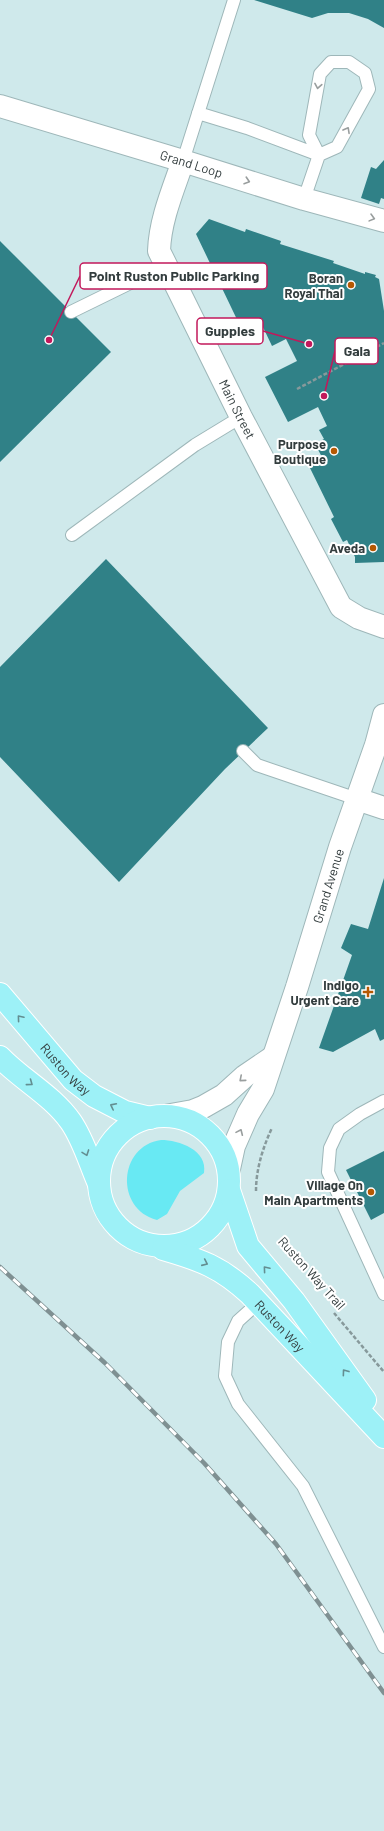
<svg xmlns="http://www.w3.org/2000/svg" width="384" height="1831" font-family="Barlow,sans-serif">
<rect width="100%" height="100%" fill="#cfe9eb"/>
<path fill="#68e9f3" d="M161,1140C179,1140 208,1150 204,1173L180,1191L167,1214L157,1220C115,1209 118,1146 161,1140Z"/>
<path fill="#308187" d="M254,0H384V28L368,19L349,13H328L312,18Z
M384,160V199L381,198L379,204L361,198L371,167L376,169Z
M209,219L245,232L246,229L281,241L280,244L334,261L333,263L365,274V272L376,275L375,277L379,279L384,311V562L355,563V557L347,540L343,542L331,519L334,517L309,466L323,459L315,444L324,439L319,430L327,426L318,407L288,422L265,377L297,361L286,339L272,346L261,323L243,332L196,234Z
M0,241L111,352L0,462Z
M106,559L268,728L225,769L119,882L0,757V667Z
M384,878V1039L380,1041L375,1029L333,1052L319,1048L352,955L341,948L351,924L368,929Z
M384,1151V1213L371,1220L346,1170Z"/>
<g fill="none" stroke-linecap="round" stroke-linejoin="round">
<g stroke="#9eb7b9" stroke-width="14">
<path id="lane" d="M198,113L247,128L319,155L337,147L369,89L365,73L349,62H331L320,74L309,135L319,155L304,199
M183,161L234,0
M71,312L167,265
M72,535L195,445L241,417
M243,751L257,765L357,799
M384,1101L360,1114L339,1129L330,1148L328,1172L384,1294
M258,1303L238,1321L228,1342L225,1376L238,1404L303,1486L384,1647"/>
</g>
<g stroke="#9eb7b9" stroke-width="24">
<g id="street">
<path id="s1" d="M0,106L183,161L304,199L384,221"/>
<path id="s2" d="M183,161C173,190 160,220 159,251L241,417L341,607L359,618L384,627"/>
<path d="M357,799L384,808"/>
<path d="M165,1116L193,1111L203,1107L224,1095L245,1076L273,1057"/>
<path id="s3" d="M229,1169L234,1146L248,1114L263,1089L297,987L340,847L376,745L384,715"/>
</g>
</g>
<g stroke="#fff" stroke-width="24">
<g id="primary">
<path id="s4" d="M0,994L73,1080L94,1096L125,1112L150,1118"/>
<path d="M0,1057C22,1080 52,1095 71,1122C84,1141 90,1164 99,1184"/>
<circle cx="164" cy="1181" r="65"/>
<path d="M229,1190L248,1246L294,1301L365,1400"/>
<path id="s5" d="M163,1249C201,1260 221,1267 250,1294L384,1437"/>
</g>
</g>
<path stroke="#87999b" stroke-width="2.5" stroke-dasharray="4 2" stroke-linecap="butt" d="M297,389L384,343
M256,1191C256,1169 263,1147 272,1128
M334,1313L384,1372"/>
<use href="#lane" stroke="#fff" stroke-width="12"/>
<use href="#street" stroke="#fff" stroke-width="22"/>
<use href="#primary" stroke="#9df1f7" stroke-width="22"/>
<g stroke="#7f9092" stroke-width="4.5">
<path id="rail" d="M0,1267L105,1363L204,1463L276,1544L384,1693"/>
</g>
<use href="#rail" stroke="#fff" stroke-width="3" stroke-dasharray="9" stroke-linecap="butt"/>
</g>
<defs><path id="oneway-chevron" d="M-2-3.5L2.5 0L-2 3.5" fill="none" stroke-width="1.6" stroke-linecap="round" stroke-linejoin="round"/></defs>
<g stroke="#999e9e">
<use href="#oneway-chevron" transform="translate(318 86) rotate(100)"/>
<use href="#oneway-chevron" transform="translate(347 130) rotate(-61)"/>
<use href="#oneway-chevron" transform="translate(247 181) rotate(18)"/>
<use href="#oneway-chevron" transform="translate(372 218) rotate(15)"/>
<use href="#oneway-chevron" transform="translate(242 1079) rotate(139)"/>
<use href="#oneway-chevron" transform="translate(240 1132) rotate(-66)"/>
</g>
<g stroke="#638e91">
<use href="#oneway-chevron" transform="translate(20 1018) rotate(-130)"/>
<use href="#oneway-chevron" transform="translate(30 1083) rotate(36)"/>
<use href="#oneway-chevron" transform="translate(113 1106) rotate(-153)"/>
<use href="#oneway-chevron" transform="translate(86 1153) rotate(70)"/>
<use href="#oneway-chevron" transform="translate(205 1263) rotate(24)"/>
<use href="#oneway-chevron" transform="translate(266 1269) rotate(-130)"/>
<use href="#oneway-chevron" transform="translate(345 1372) rotate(-126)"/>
</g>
<g fill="#b55802" stroke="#fff" stroke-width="1.5">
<circle cx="351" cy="285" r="4"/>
<circle cx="334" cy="451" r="4"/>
<circle cx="373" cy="548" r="4"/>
<path d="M366 986h4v4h4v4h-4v4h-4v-4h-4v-4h4z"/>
<circle cx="371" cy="1192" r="4"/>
</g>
<g text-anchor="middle" stroke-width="4" stroke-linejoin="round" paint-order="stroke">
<g font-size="13" fill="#333d3e" stroke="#fff">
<text dy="5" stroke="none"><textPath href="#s1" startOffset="200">Grand Loop</textPath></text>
<text dy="5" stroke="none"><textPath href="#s2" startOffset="270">Main Street</textPath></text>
<text dy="5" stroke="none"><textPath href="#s3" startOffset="301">Grand Avenue</textPath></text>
<text dy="5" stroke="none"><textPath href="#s4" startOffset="100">Ruston Way</textPath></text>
<text transform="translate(312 1273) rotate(48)" y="5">Ruston Way Trail</text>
<text dy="5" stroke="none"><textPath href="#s5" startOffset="143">Ruston Way</textPath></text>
</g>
<g font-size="13" font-weight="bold" fill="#333d3e" stroke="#fff" text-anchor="end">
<text x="343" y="283">Boran<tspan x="343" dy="15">Royal Thai</tspan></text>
<text x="326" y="449">Purpose<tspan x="326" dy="15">Boutique</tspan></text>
<text x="365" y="553">Aveda</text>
<text x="359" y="990">Indigo<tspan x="359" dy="15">Urgent Care</tspan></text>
<text x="363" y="1190">Village On<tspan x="363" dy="15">Main Apartments</tspan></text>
</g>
</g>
<path fill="none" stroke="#c2185b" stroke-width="1.5" d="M49 340L80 276M309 344L263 331M324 396L335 351"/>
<g fill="#c2185b" stroke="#fff" stroke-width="1.5">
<circle cx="49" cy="340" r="4"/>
<circle cx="309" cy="344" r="4"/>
<circle cx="324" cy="396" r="4"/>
</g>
<g fill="#fff" stroke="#c2185b" stroke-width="1.5">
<rect x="80" y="263" width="187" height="26" rx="4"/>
<rect x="197" y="318" width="66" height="26" rx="4"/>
<rect x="335" y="338" width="43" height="26" rx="4"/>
</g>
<g font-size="14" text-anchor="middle" font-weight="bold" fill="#333d3e">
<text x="174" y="281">Point Ruston Public Parking</text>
<text x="230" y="336">Guppies</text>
<text x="357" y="356">Gala</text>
</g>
</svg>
